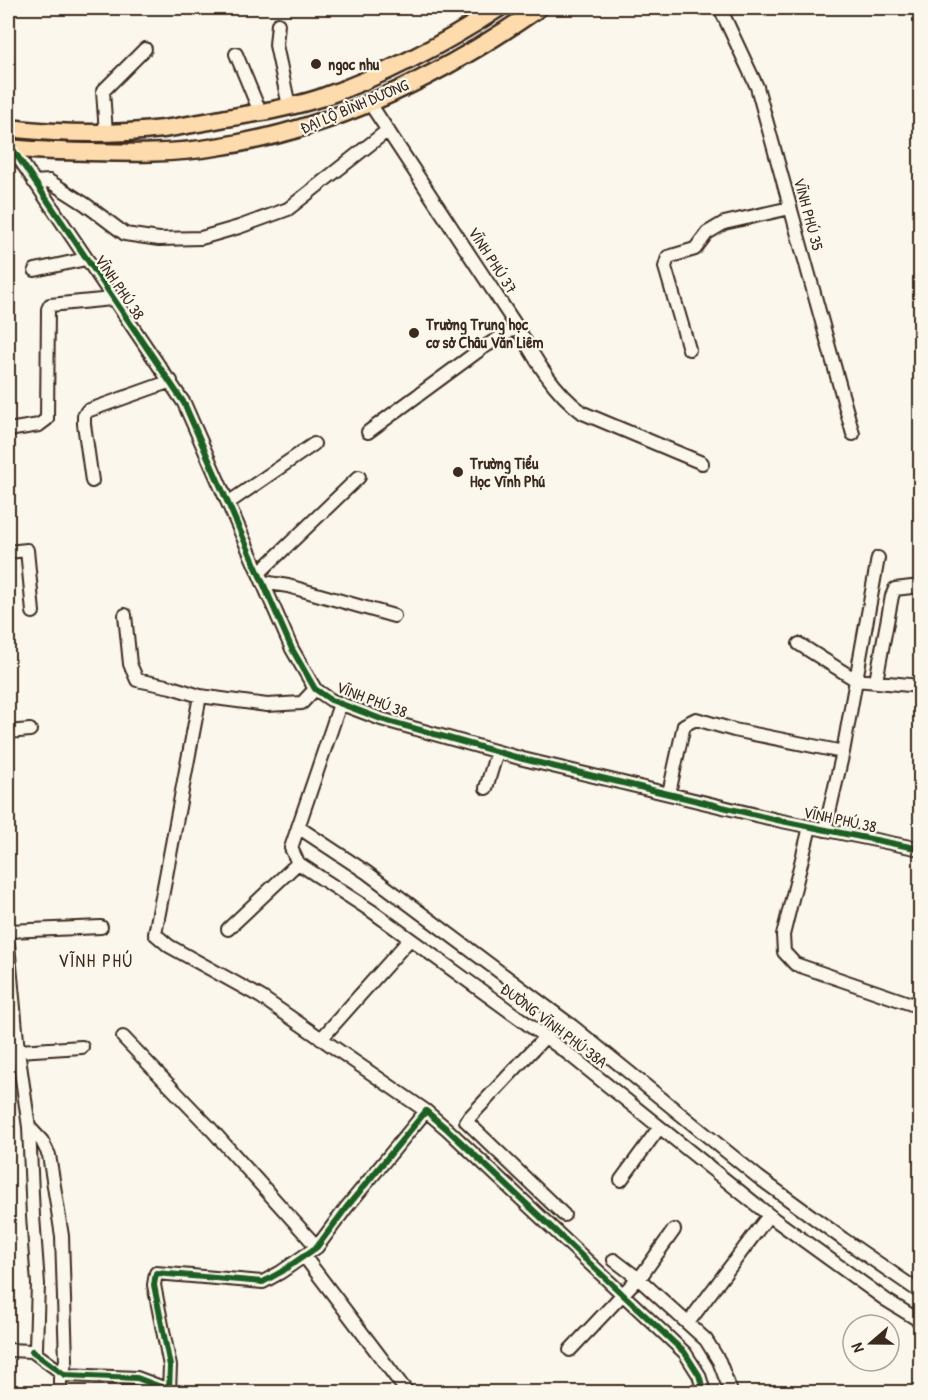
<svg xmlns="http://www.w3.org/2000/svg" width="928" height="1400" font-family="'Patrick Hand',sans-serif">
<rect width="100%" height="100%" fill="#fbf7ec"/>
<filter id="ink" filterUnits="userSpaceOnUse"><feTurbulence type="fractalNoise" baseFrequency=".0167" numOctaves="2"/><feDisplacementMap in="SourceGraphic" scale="12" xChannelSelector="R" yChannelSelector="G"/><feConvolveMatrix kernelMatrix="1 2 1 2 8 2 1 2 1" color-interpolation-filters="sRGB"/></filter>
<g filter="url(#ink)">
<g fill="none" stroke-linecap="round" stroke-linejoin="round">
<g stroke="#3b2a1e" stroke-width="16">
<path id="minor" d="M720,8L757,87L853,434
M278,24L276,45L289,106
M236,54L260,112
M369,102L517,327C535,359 553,391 583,413L702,463
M106,133L103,91L145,49
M12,148L184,403L292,649L315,689L331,700L381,719L523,759L777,820L920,849
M34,182L49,181L85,204L125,234L159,239L201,238L239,227L288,209L388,130
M35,270L86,259
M689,349L665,267L668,257L695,249L707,233L724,223L790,208
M8,430L39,425L47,419L48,309L50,305L112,299
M368,432L481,349L517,327
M92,481L84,424V416L87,411L171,381
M228,503L314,444
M8,552L27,550L33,612
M259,573L359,477
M263,582L288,586L394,616
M125,615L130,664L137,680L171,687L200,696
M799,644L856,680L920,686
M876,681L892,596L895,589L920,586
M315,689L302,703L267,705L200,696L155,934L169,946L261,997L426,1111
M340,704L291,848L298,863L373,912L570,1055L774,1219L886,1300L920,1321
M8,732L30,730
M486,788L497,752
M669,793L684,725L696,719L734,730L843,752L878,558
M298,827L366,872L572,1026L758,1177L843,1239L920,1292
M810,827L783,935L784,952L795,964L920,1007
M825,830L843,752
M228,929L298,863
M8,931L101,927
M8,944L18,1051L29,1127L33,1216L38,1284L36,1348L32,1351L8,1350
M123,1037L211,1129L317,1247
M545,1037L466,1121L564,1215
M321,1039L410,939
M18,1051L82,1047
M29,1127L42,1141L49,1155L62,1236L66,1361L60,1379V1392
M621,1180L659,1128
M304,1256L407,1392
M614,1260L639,1279L706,1340L719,1361L731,1392
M639,1279L674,1230
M688,1323L769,1215
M570,1350L638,1278
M32,1351L65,1375L137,1378L169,1390L170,1366L154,1285L156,1273L263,1282L281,1272L317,1247L346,1208L426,1111L447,1129L685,1353L699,1375L704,1392"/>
</g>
<g stroke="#3b2a1e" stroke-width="21">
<path id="highway" d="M8,128C59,134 111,135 163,129C184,126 205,122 226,118C257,113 289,108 320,98C383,76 444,44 499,8
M8,148C35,151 62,151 89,152C132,153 174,154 216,147C333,130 444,74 539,8"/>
</g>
<use href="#minor" stroke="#fbf7ec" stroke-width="12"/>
<use href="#highway" stroke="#fedbac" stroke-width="16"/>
<g stroke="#fbf7ec" stroke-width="10">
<path id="cycleway" d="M12,148L184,403L292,649L315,689L331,700L381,719L523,759L777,820L920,849
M32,1351L65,1375L137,1378L169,1390L170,1366L154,1285L156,1273L263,1282L281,1272L317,1247L346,1208L426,1111L447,1129L685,1353L699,1375L704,1392"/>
</g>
<use href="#cycleway" stroke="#1b5e20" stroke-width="6"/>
</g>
</g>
<g fill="#3b2a1e" stroke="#fbf7ec" stroke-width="2">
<circle cx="316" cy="64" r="6"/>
<circle cx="414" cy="333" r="6"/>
<circle cx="458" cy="472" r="6"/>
</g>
<g text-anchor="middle" stroke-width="4.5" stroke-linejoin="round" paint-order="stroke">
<g font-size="16" font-weight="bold" fill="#3b2a1e" stroke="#fbf7ec" text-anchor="start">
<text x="328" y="70">ngoc nhu</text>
<text x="426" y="330">Trường Trung học<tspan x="426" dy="18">cơ sở Châu Văn Liêm</tspan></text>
<text x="470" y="469">Trường Tiểu<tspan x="470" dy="18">Học Vĩnh Phú</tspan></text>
</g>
<g font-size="16" fill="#3b2a1e" stroke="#fbf7ec">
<text transform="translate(354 106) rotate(-23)" y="6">ĐẠI LỘ BÌNH DƯƠNG</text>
<text transform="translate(809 214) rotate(75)" y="6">VĨNH PHÚ 35</text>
<text transform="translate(493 260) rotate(57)" y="6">VĨNH PHÚ 37</text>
<text transform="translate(120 287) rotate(56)" y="6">VĨNH PHÚ 38</text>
<text transform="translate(372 699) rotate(21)" y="6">VĨNH PHÚ 38</text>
<text transform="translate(840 819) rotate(12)" y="6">VĨNH PHÚ 38</text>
<text transform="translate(554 1025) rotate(37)" y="6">ĐƯỜNG VĨNH PHÚ 38A</text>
</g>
<g font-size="18" letter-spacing="1.5" fill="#3b2a1e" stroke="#fbf7ec">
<text x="96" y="967">VĨNH PHÚ</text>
</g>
</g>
<rect width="928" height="1400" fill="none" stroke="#fbf7ec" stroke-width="30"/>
<rect x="15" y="15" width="898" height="1370" fill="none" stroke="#3b2a1e" stroke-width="2" filter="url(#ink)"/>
<g transform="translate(871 1343) rotate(250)"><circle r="28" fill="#fbf7ec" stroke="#aea59a" stroke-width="1.5"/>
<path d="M0-4.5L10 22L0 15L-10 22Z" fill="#3b2a1e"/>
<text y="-9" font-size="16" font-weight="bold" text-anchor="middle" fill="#3b2a1e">N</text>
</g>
</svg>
